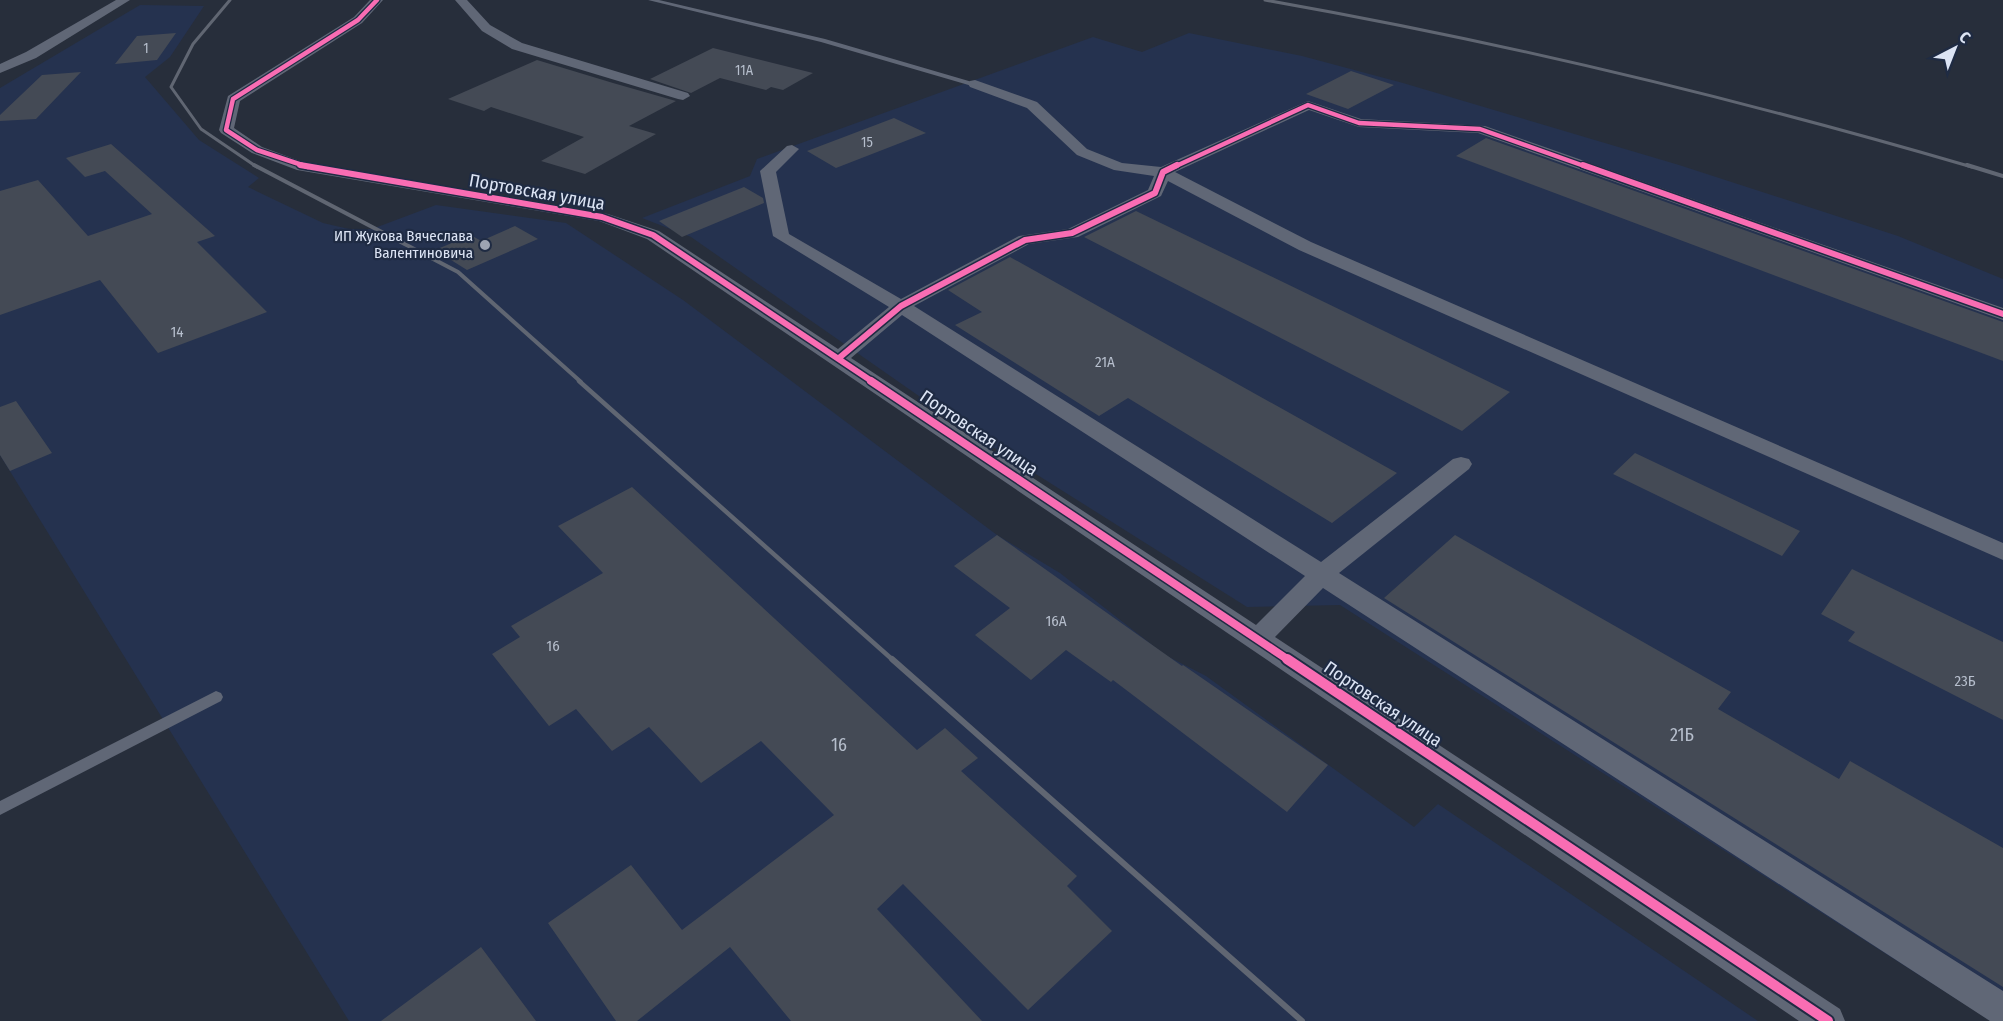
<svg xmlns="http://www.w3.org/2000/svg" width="2003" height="1021" font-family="'Fira Sans Condensed',sans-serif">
<rect width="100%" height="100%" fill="#272e3b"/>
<path fill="#25324f" d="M140,5L204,6L170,57L145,77L199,140L259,178L248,187L323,223L349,229H372L436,205L566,223L683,300L997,535L1060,573L1165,655L1206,676L1414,827L1438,804L1758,1021H349L0,455V88Z
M1189,33L1302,56L1403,83L1679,165L1898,236L2003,279V1021H1991L1340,605L1247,607L982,440L691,237L642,218L750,176L757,159L1093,37L1142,52Z"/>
<path fill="#444a55" d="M176,33L157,60L115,64L137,36Z
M713,48L813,73L783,90L771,87L766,90L720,78L691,93L650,79Z
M537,60L613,83L676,101L629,126L656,134L585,174L541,161L584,137L491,107L484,111L448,99Z
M1351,71L1394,85L1348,109L1306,94Z
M81,72L36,119L0,121V115L42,75Z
M894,118L926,133L836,168L807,151Z
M1486,138L2003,322V361L1456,156Z
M111,144L215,236L197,242L267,312L158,353L100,280L0,315V191L38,180L88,236L152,214L105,171L85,177L66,158Z
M744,187L763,198L764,203L682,237L659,221Z
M1136,211L1510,392L1462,431L1084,237Z
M515,226L538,239L467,270L435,250L471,235L481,241Z
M1010,257L1397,473L1332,523L1128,398L1099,416L955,325L982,312L948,290Z
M16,401L52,453L10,471L0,455V407Z
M1635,453L1800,531L1782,556L1613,474Z
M632,487L917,750L945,728L978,758L961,771L1077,876L1067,886L1112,931L1028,1010L903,884L877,909L982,1021H791L730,947L637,1021H616L548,923L631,865L682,930L834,815L761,741L701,783L649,727L612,751L576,709L549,726L492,654L520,637L511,626L603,573L558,526Z
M997,535L1182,666L1183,665L1328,765L1287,812L1113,680L1111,682L1066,650L1031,680L975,635L1010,608L954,566Z
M1455,535L1731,692L1718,709L1839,779L1850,761L2003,848V987L1384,598Z
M1852,569L2003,642V720L1848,641L1855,632L1821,614Z
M481,947L536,1021H381Z"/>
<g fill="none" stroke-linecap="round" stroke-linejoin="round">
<path fill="#606776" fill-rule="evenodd" d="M648,0H659L825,39L979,84L972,86L821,42Z
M216,691L221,693L223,697L221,701L0,815V801Z"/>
<path fill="#606776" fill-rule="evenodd" d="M116,0H130L36,58L0,73V64L26,52Z
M370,0H383L362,23L240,101L234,128L262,147L300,161L608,214L659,231L838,349L889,307L773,236L760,171L787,146L792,145L799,149L776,172L789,234L901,299L1019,236L1068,229L1148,190L1154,176L1114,170L1077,155L1027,108L970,87L968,84L970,81L975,80L1037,102L1087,149L1122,163L1161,167L1308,101L1361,119L1485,126L2003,308V320L1478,133L1359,127L1309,110L1175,172L1311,242L2003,543V560L1299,250L1168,181L1161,196L1078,237L1029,244L914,306L1321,562L1453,459L1461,457L1469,459L1472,464L1469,469L1339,573L2003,991V1021H1990L1323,588L1275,637L1840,1009L1845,1021H1799L647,239L599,221L297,170L252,153L221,133L219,130L228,96L354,17ZM902,315L1305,576L1256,625L851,358Z
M455,0H467L490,25L522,43L688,93L690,96L683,100L678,99L512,49L482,31Z"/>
<path stroke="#606672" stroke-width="3" d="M230,0L193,44L171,87L201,129L257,167
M1265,0C1504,42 1739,99 1972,167"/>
<path stroke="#606672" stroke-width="4" d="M254,165L458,272L581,382
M1967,165L2003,176"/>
<path stroke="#606672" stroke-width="4.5" d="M579,381L894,661"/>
<path stroke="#606672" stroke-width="6" d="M892,659L1302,1021"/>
<g stroke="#1f2b43" stroke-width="7">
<path id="cycleway-far3" d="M308,167L257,150L226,130L233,99L358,20L377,0
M1174,167L1308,105L1359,123L1480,129L1587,167"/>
</g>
<g stroke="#1f2b43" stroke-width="9">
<path id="cycleway-far2" d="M300,165L602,217L653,235L873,382
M1583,165L2003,314
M839,358L901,306L1025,240L1072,233L1155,193L1163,172L1177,165"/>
</g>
<g stroke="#1f2b43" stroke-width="11">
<path id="cycleway-far1" d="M871,381L1290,661"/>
</g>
<g stroke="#1f2b43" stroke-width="14">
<path id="cycleway" d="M1287,659L1828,1021"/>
</g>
<use href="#cycleway-far3" stroke="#f96db3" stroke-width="4.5"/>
<use href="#cycleway-far2" stroke="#f96db3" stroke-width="6"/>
<use href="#cycleway-far1" stroke="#f96db3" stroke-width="8"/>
<use href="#cycleway" stroke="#f96db3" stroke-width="10"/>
</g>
<circle fill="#9da4b3" stroke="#1f2b43" stroke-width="2" cx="485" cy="245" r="6"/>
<g text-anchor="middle" stroke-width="4.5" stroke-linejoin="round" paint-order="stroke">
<g font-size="14" fill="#b6becc">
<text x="146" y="53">1</text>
<text x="744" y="75">11А</text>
<text x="867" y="147">15</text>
</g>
<g font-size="15" fill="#dce4f4" stroke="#1f2b43" text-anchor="end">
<text x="473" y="241">ИП Жукова Вячеслава<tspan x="473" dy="17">Валентиновича</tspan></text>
</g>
<g font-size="15" fill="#b6becc">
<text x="177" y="337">14</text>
<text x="1105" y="367">21А</text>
<text x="1056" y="626">16А</text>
<text x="553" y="651">16</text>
<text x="1965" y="686">23Б</text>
</g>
<g font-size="18" fill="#dce4f4" stroke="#1f2b43">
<text transform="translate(537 192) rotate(10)" y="6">Портовская улица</text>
<text transform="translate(979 433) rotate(34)" y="6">Портовская улица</text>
<text transform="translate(1383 704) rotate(34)" y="6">Портовская улица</text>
</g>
<g font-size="18" fill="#b6becc">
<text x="1682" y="741">21Б</text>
<text x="839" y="751">16</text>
</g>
</g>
<g transform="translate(1955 48) rotate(42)" stroke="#1f2b43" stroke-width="4.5" paint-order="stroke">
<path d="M0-4.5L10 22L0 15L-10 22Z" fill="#dce4f4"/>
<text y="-9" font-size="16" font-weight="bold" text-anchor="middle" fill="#dce4f4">С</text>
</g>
</svg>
